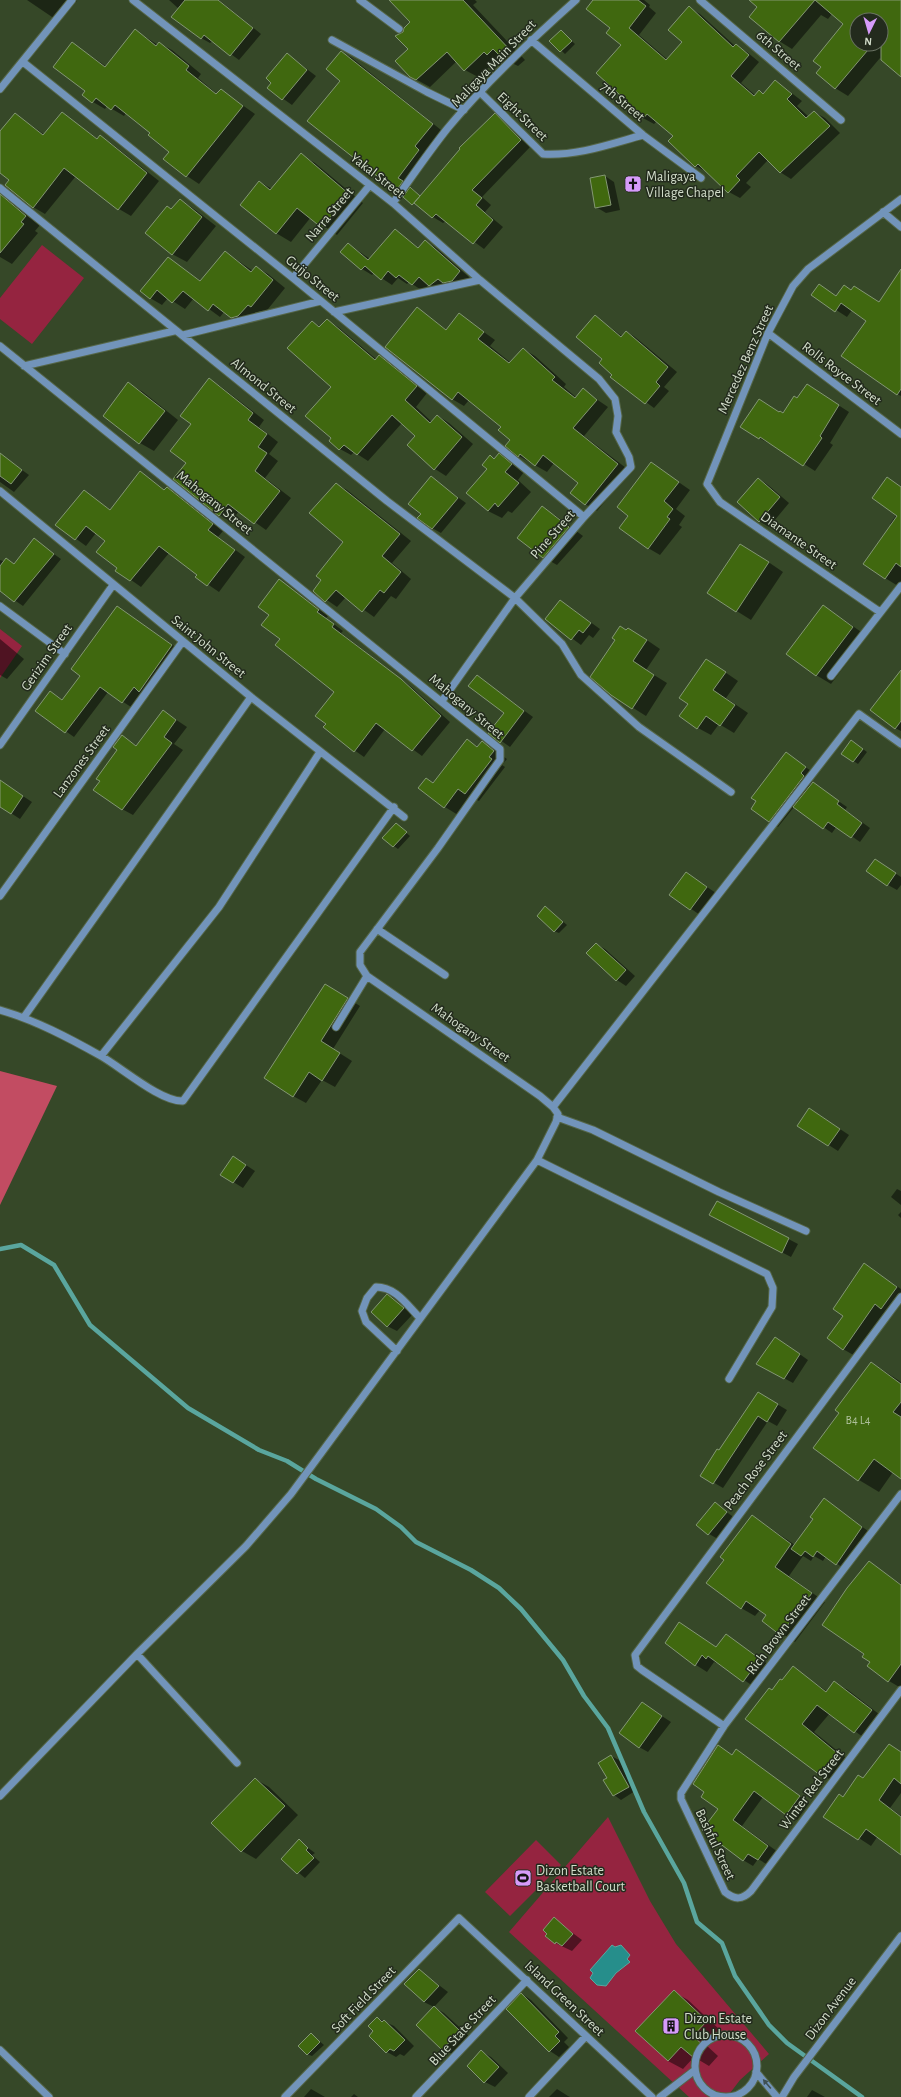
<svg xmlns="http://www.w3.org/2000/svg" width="901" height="2097" font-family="'Alegreya Sans',sans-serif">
<rect width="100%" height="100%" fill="#364828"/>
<path fill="#952440" d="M42,245L84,278L32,344L0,319V298Z
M0,629L22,646L0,678Z
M608,1817L650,1901L676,1944L769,2054L740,2080L727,2097H689L509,1932Z
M536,1840L561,1865L510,1916L485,1892Z"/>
<path fill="#c24c62" d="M0,1071L57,1086L0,1205Z"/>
<path fill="#268e8b" stroke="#5aa69e" d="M612,1945L615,1947L621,1945L630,1955L627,1959L630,1962L616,1973L606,1986L597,1985L590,1978L593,1973L590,1970Z"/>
<path fill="#0007" fill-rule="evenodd" d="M27,0H75L77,1L66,14L61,11L55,19Z
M169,0H219L261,34L239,60L213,41L210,43L201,38L179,9Z
M390,0H475L477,2L473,5L525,60L518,66L504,59L501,62L497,60L478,77L465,70L457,61L430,87L410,76L409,49L404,33L411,22Z
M594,0H644L650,5L649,7L656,13L639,35L668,60L683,42L689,8L700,14L735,46L747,52L759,62L741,83L755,95L759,91L764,95L776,81L802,101L797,106L809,117L814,112L825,118L840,133L791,179L780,172L768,160L746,183L751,187L740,198L729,192L707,172L696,166L670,141L675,136L657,121L654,124L643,118L622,94V44Z
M751,0H901V76L880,58L848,96L835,88L823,67L845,24L832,14L828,19L821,15L792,49L779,41L759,7ZM857,20H881V44H857Z
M136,31L158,45L159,43L172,50L201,74L198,78L217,94L221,90L255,114L199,184L187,176L165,158L171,151L151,133L126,113L124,116L107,106L105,109L93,102L86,91L72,43L107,67Z
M561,31L575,44L565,54L551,41Z
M341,52L352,58L441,130V134L421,167L423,168L409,185L421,197L495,115L505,121L531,146L482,197L491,205L485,212L503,227L484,249L446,221L443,223L433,217L396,190L342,80Z
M287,54L316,76L292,105L268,88Z
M62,113L98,139L100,137L112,144L159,181L131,216L119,209L76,176L45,214L33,207L10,180L0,172V132L15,114L45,135Z
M301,155L315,163L363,203L337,235L311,217L291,242L276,233L260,182L272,189Z
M605,176L614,182L620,210L606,213L596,207Z
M0,195L13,203L40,225L35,231L38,233L12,264L0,257Z
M180,200L194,209L216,226L187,262L172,254V210Z
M395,230L419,248L425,241L436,248L470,278L462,287L441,291L429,284L423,291L409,282L407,284L398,278L392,285L374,273L372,275L362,269L348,244L370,259Z
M225,252L253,271L256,267L268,274L285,288L264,314L260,311L250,323L244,324L224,312L220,317L194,298L185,309L168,298L162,305L150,298L168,258L201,281Z
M901,271V396L897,394L868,320L852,310L847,317L813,295L837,296L852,291L879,303Z
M417,308L447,330L460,315L495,340L490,346L511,363L523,349L535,356L566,384L564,387L577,398L583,390L608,407L584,436L630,471L597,511L585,504L579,483L554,463L547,472L519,456L512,439L502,427L469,400L464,406L452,399Z
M595,316L623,337L627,332L635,337L677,372L664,387L669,391L654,408L612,377L614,374L604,359Z
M327,320L338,327L376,359L379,356L390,363L427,393L416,407L432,422L438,416L449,423L473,444L446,476L435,469L408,445L417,436L402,423L368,461L354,452L351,455L340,449L332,438V386L312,322L321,327Z
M209,379L220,386L264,420L259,427L278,442L269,454L278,461L265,478L291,498L266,530L239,511L231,522L220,515L187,463Z
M129,384L143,392L178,420L154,451L140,443Z
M807,385L849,412L830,443L833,445L815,471L771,443L770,444L759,438L780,413L784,414L798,399Z
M0,454L29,475L14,492L0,482Z
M499,455L524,472L518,480L531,492L512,513L508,511L502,518L488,511L468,493L488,469L490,457L495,459Z
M651,463L690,490L676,509L685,516L679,525L682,527L660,555L648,548L630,516Z
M140,472L165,490L167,488L178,494L223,531L218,537L245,557L219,592L197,577L198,575L169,553L141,587L117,570L119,568L106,541L96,533L86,546L57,525L84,492L111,510Z
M431,478L466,503L441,533L432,528L422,514Z
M759,479L768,485L789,503L769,527L759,521Z
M887,479L901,487V582L898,586L885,578L892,525L890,524L897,514Z
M336,484L347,490L411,541L392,563L411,579L396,599L391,596L374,617L346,597L337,607L314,591L345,542Z
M542,508L556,516L583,536L557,565L543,557Z
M34,540L61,559L23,606L0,590V560L15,565Z
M755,553L783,572L751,620L708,593Z
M279,580L328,616L326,618L343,631L341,633L410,686L450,722L422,756L385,729L364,757L333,735L327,723L335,691L281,639L270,615Z
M561,601L600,629L593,638L589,635L581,645L546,619Z
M824,606L867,636L831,684L816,675Z
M126,613L180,650L149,696L142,692L131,707L108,692L74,737L37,711L51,692L63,700Z
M627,631L641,636L660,649L646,670L667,683L646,716L611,694Z
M0,639L24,659L7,679L0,675Z
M719,668L738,681L726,698L748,713L734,733L719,724L711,735L698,728Z
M477,676L533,717L510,747L490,733L505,713Z
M901,683V731L895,728Z
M163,711L187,727L174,744L183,750L133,815L122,809L119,750L122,736L137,746Z
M467,741L479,747L482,742L507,759L502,765L505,767L479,801L471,797L458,815L445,807L434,784Z
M852,741L867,752L858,764L843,754Z
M787,754L814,773L810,779L812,783L847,807L845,810L870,828L860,842L837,826L832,833L794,807L778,827L769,821Z
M0,781L32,802L20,819L0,806Z
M396,824L410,836L398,849L383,838Z
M875,860L901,877V885L897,890L888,885Z
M686,873L716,893L700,915L671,895Z
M546,907L567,925L559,933L554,931Z
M596,944L605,949L635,976L626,986L617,980L587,953Z
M338,992L360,1006L333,1049L352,1061L335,1087L322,1080L306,1103L293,1096Z
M819,1115L849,1135L838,1151L799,1126Z
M243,1163L255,1171L243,1188L222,1175Z
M897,1189L901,1191V1205L891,1197Z
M717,1202L798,1244L791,1257L720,1220Z
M901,1212V1218L898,1215Z
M864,1264L901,1289V1304L893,1315L887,1311L855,1356L843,1349L844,1316L851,1286L849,1285Z
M387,1296L413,1314L397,1331L387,1326Z
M784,1343L808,1360L793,1383L758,1364Z
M872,1363L901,1382V1477L893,1472L879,1492L859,1480L814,1448L840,1412Z
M758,1393L787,1410L777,1426L768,1421L723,1488L701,1475L720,1452Z
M824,1500L871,1533L846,1570L826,1556L823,1561L814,1556L811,1561L803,1556L789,1576L825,1602L795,1642L763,1621L767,1615L760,1610L755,1616L741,1608L725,1560L752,1516L795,1545L814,1519Z
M715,1504L735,1518L718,1539L709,1534Z
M869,1563L901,1584V1688L889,1681L865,1654Z
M679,1623L717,1648L726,1635L772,1667L756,1688L720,1664L714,1662L707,1672L696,1665Z
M793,1668L828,1692L835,1683L848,1690L884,1718L867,1740L830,1713L814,1732L850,1761L834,1782L821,1774L747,1718Z
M642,1703L671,1722L648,1752L639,1747Z
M890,1745L901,1752V1793L890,1808L901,1816V1853L878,1836L871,1846L825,1816L863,1779Z
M737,1750L809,1803L797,1820L763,1797L742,1826L778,1852L768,1865L758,1859L753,1866L743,1860L719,1809L706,1792Z
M611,1756L619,1760L635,1791L621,1800L614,1795L609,1778Z
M255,1779L269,1787L298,1815L256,1859L242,1851Z
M299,1841L315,1853L312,1855L320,1862L305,1878L282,1859Z
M554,1919L582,1940L572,1951L555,1943Z
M419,1970L448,1992L434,2007L444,2013L469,2036L452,2054L443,2049L434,2007L424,2002Z
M674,1992L688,2000L720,2030L706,2045L718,2056L709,2066L694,2057L683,2069L668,2061Z
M522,1994L531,2000L568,2038L564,2042L569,2047L559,2057L550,2051Z
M377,2018L394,2026L414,2046L404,2056L400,2054L396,2057L387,2052L374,2031Z
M311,2034L324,2045L312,2056L307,2054Z
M481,2051L491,2057L508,2073L495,2087L485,2082Z
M311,2089L325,2097H304Z
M557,2089L568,2096L570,2097H549Z
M812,2090L825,2097H807Z
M354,2094L358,2097H351Z"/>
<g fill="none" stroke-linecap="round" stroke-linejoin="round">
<path stroke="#5aa69e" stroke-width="4.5" d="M0,1249L21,1245L54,1265L90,1325L188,1408L259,1450L287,1461L316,1479L376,1509L401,1527L416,1542L471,1570L499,1588L521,1609L563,1660L584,1696L608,1728L644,1812L684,1883L697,1922L722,1943L735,1976L769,2025L787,2043L862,2097"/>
</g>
<path fill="#40680f" stroke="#839773" d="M185,0H218L253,28L230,56L204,35L201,39L171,17Z
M389,0H463L512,52L504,60L493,49L487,55L484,52L464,71L447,52L416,80L410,77L395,61L408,49L395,36L403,32L404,28L410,22Z
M593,0H638L646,6L629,28L666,60L682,42L668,30L689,6L733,47L736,44L749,55L731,76L754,96L759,90L763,94L775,80L792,94L787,99L806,118L814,111L830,126L780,173L759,152L736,176L740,180L728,193L698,164L695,167L668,141L673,136L647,114L643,119L618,98L620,95L596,73L621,45L606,33L610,28L586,9Z
M749,0H901V77L881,60V20H857V44H873L835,89L816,73L821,67L813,61L843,24L815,0L779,42L749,17L757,7Z
M135,29L156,46L159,42L189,66L186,70L216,94L221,89L243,106L186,177L163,159L169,152L148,135L150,133L115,105L111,110L96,98L92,103L82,95L85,91L53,67L72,42L105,67Z
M561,30L572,41L560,52L549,41Z
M341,51L433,124L415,146L419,150L398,178L403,181L396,191L307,121L340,81L326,69Z
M287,53L307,70L282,100L267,88L271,83L266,78Z
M62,112L97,139L100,135L147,173L118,210L64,168L33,208L5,185L9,180L0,173V131L15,113L43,135Z
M495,113L521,140L472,190L482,198L476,205L493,220L473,244L436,214L432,218L414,203L460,149L459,148Z
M301,153L349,194L322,228L297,208L276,234L240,205L259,181L270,190Z
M605,175L611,205L595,208L590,178Z
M410,187L420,196L412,205L403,197Z
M0,194L26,216L21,222L24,224L0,253Z
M180,199L202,217L172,255L145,233L167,206L171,209Z
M395,229L418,248L425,240L460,271L452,281L443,283L438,279L429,286L419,277L412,285L399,275L396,278L388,271L381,280L365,266L361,270L340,252L348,243L368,260Z
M225,251L251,272L256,266L273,280L251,307L248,305L238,316L231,318L213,304L208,311L183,291L172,303L157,290L150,299L140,291L168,257L200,281Z
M901,269V389L897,395L841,356L866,321L841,303L835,312L811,295L819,284L836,296L844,285L851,290L854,286L879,302Z
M417,307L446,330L459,313L484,332L478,339L509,363L523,348L555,377L552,380L575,398L583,388L597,400L573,428L618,464L585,505L570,493L578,483L543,455L535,466L520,454L518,457L505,446L510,440L498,430L501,427L458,392L452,400L385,347Z
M595,315L621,337L626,331L668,367L656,382L660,386L645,404L610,377L612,375L599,363L602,359L576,337Z
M327,319L375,360L379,355L417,386L405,400L430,423L437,415L462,437L434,470L407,445L415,436L392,415L357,455L344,445L339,450L329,441L331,438L305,416L331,387L287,348L312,321L319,327Z
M209,378L253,413L248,420L267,434L258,447L267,453L255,471L280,491L254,524L228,504L219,516L173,479L186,463L170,451L191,424L180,416Z
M128,382L165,411L139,444L103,416Z
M807,384L839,405L820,436L822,438L803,466L760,437L759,439L740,427L759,399L779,412L780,411L783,413L794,396L797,398Z
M0,453L22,470L11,484L0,476Z
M499,453L512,464L505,472L519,483L498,507L495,503L488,511L466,493L487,469L482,465L490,455L494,459Z
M651,462L679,482L664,501L673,509L667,517L670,519L648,549L619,528L628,516L617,507Z
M140,471L164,490L167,487L213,524L208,530L235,550L207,586L195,577L197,575L159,546L130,581L115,571L117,568L96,552L105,541L86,526L75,540L55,525L84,490L110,510Z
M431,476L458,498L432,529L417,518L421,514L408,504Z
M887,477L901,487V567L896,563L885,579L863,564L897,516L872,498Z
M758,478L780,497L759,522L737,502Z
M336,483L400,534L382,556L401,572L384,593L380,590L362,612L336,590L325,602L313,591L321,580L316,576L343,542L309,513Z
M542,506L569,527L543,558L517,538Z
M34,538L54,554L14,602L0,591V566L6,558L14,564Z
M740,544L769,562L736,612L707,593Z
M279,579L319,610L317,612L334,624L332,627L401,679L441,716L412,751L376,723L354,752L323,727L326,724L315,716L334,692L275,645L280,639L261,625L269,615L258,607Z
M560,600L591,623L583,633L579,630L571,640L545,619Z
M823,605L853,627L816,676L786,654Z
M117,606L172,645L139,692L134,687L122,703L100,687L65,733L35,711L50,691L62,700L80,676L71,669Z
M620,626L626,630L628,628L647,640L633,661L654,675L632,709L611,695L590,677L615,640L612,638Z
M706,659L726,672L713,690L735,705L720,726L706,716L697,729L679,716L688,704L679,698Z
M901,670V721L895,729L870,710Z
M477,675L524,711L500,743L488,733L504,713L468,686Z
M163,710L176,720L164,737L172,743L122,810L93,790L100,781L96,779L117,750L113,747L122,735L136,746Z
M467,739L477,747L482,741L494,751L489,757L492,759L465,794L458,789L444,808L418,788L426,778L433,783Z
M851,740L863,749L853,762L841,754Z
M786,752L806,767L801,773L804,776L769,822L751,809L756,801L751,798Z
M0,780L23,796L11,814L0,807Z
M813,782L839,801L837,804L862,823L851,838L828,822L823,829L793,807Z
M396,823L407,832L393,847L382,838Z
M875,859L896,873L887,886L866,871Z
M686,872L707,887L690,910L669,895Z
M545,906L563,922L554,932L537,916Z
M596,943L626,970L616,981L586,953Z
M325,984L348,998L321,1041L340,1053L322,1081L309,1072L293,1097L264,1078Z
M809,1108L840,1129L828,1146L797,1126Z
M233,1156L246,1165L233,1183L220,1175Z
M717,1201L789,1238L782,1253L709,1215Z
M864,1263L897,1287L881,1309L875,1304L843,1350L827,1338L843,1316L833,1309Z
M387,1294L404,1308L387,1327L371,1312Z
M775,1337L800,1354L784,1379L756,1364Z
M871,1362L901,1384V1402L893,1412L901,1417V1479L874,1459L858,1481L813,1448L839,1413L835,1410Z
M758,1392L778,1404L767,1422L758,1416L713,1484L700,1476L717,1449L719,1450Z
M824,1498L862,1527L836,1565L817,1551L813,1557L805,1551L801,1556L791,1549L813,1519L810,1517Z
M715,1502L727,1512L708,1535L696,1525Z
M752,1515L791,1544L775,1567L812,1593L780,1635L762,1621L766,1615L746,1601L741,1609L706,1583L724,1560L720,1557Z
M869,1561L901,1585V1664L888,1682L867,1666L870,1662L862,1657L864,1654L822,1625L847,1588Z
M679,1622L716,1647L726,1634L760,1659L743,1682L708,1656L706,1659L702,1655L695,1666L665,1643Z
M793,1666L826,1692L834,1681L872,1710L854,1733L817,1705L802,1724L837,1753L820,1775L745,1719L769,1688L772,1690L780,1679L782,1680Z
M642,1702L662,1716L639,1748L619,1733Z
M889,1744L901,1752V1784L894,1778L879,1800L901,1817V1855L866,1829L858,1840L823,1817L839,1794L843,1797L858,1775L863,1778Z
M718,1745L732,1755L736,1749L800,1796L786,1815L754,1791L733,1820L768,1846L758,1860L748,1854L743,1861L702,1830L718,1809L701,1797L704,1792L693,1784Z
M611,1755L629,1787L613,1796L603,1780L607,1778L598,1763Z
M255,1778L285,1806L241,1852L211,1823Z
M299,1839L308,1848L306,1850L314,1858L297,1874L281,1859Z
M554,1917L573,1934L562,1946L556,1942L555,1944L545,1936L547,1934L543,1930Z
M419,1969L439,1986L424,2002L404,1984Z
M674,1990L707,2021L693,2036L705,2047L694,2058L681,2047L668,2061L635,2031Z
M521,1993L559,2032L555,2036L560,2041L549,2052L506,2009Z
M434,2006L460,2031L442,2050L416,2025Z
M377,2017L382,2022L384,2020L405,2040L394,2051L390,2049L386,2053L369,2036L373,2031L368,2026Z
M311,2033L320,2042L307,2055L298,2046Z
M481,2050L499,2067L484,2083L467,2066Z"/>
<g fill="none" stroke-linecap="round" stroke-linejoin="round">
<g stroke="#556648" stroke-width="9">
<path id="minor" d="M133,0L393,203L480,280L599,379L615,399L618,416L616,432L629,457L631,467L584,517L515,598L442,701
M360,0L399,29
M700,0L841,120
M332,40L427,92L464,110
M531,40L643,135L701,178
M23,62L293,278L584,517
M0,89L72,0
M481,93L543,154C578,156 610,144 643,135
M0,188L387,501L515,598L562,644L581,675L639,727L731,792
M393,203C411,178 428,153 447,129C486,82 531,40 576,0
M883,212L901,227
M293,278L370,185
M334,312L480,280
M768,333L901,434
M183,335L321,301
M0,346L500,749V760L492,771L438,848L360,952V965L367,976L540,1096L553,1107L558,1114L556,1122L537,1160L291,1494L246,1546L137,1654L0,1796
M24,366L174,331
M0,491L251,697L404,817
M0,606L65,654
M880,612L720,502L707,484L768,333L793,286L808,269L901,199
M831,676L901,586
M0,745L113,585
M0,896L183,641
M377,929L445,975
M0,1010C35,1020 69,1038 101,1056C122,1068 161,1102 183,1101L394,807
M24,1017L251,697
M336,1027L367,976
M101,1056L219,907L320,752
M553,1107L859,714L901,744
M557,1117L593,1130L719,1192L806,1231
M537,1160L767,1274L773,1288L772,1307L729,1379
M397,1351L366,1322L362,1311L367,1298L376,1287C396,1287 407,1305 420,1318
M901,1494L724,1726L681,1793V1799L725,1892C735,1900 742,1900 751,1891L901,1690
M137,1654L237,1763
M724,1726L642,1670L637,1666L635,1655L901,1297
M695 2066a31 31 0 1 1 62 0a31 31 0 1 1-62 0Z
M0,2050L49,2097
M756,2072L777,2097
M285,2097L459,1918L652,2097
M416,2097L527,1980
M529,2097L586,2036
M660,2097L695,2070
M782,2097L794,2077L901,1936"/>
</g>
<use href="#minor" stroke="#7294ba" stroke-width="7"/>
</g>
<defs><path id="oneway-solid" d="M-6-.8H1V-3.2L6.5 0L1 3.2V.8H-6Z"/></defs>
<use fill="#3f5054" href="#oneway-solid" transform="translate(767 2084) rotate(-130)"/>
<defs>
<g id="church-square" transform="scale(0.9)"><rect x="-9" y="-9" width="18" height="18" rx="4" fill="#d69bfa" stroke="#232b1d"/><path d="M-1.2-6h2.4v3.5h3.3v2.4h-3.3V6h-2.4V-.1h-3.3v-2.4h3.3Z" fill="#111"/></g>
<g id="stadium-square" transform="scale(0.9)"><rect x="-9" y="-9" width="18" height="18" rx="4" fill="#d69bfa" stroke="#232b1d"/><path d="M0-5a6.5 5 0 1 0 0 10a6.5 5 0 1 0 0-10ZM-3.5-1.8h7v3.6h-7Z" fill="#111"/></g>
<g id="building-square" transform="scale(0.9)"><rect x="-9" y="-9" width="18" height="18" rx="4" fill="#d69bfa" stroke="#232b1d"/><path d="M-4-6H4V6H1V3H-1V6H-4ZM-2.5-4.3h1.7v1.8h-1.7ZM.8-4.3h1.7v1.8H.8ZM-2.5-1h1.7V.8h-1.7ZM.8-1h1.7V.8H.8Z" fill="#111"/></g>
</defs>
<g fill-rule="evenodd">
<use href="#church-square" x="633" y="184"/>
<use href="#stadium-square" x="523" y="1878"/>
<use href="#building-square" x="671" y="2026"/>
</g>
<g text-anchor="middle" stroke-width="3" stroke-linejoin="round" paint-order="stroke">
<g font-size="12" fill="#aec09b">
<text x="858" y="1424">B4 L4</text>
</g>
<g font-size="14" fill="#d2ddca" stroke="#232b1d">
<text transform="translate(779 50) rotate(40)" y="5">6th Street</text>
<text transform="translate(493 63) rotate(-46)" y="5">Maligaya Main Street</text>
<text transform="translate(623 101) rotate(40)" y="5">7th Street</text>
<text transform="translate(523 116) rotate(44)" y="5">Eight Street</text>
<text transform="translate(378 175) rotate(38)" y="5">Yakal Street</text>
<text transform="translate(329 214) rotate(-50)" y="5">Narra Street</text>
<text transform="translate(313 278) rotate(39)" y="5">Guijo Street</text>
<text transform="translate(745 359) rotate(-66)" y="5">Mercedez Benz Street</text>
<text transform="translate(842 373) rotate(37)" y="5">Rolls Royce Street</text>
<text transform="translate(264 385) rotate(39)" y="5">Almond Street</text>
<text transform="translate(215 502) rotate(39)" y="5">Mahogany Street</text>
<text transform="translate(552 534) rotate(-49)" y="5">Pine Street</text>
<text transform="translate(799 540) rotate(35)" y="5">Diamante Street</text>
<text transform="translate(209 646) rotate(39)" y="5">Saint John Street</text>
<text transform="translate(46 657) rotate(-55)" y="5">Gerizim Street</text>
<text transform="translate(467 706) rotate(40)" y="5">Mahogany Street</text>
<text transform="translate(81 761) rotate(-54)" y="5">Lanzones Street</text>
<text transform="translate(471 1032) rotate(35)" y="5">Mahogany Street</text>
<text transform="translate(755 1470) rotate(-53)" y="5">Peach Rose Street</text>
<text transform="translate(778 1634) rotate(-53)" y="5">Rich Brown Street</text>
<text transform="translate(811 1789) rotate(-53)" y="5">Winter Red Street</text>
<text transform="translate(716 1844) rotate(65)" y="5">Bashful Street</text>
<text transform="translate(565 1998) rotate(43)" y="5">Island Green Street</text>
<text transform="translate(363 1999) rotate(-46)" y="5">Soft Field Street</text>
<text transform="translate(830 2008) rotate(-53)" y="5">Dizon Avenue</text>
<text transform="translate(462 2030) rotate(-47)" y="5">Blue State Street</text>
</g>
<g font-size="14" fill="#d2ddca" stroke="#232b1d" text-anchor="start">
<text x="646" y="181">Maligaya<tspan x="646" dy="16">Village Chapel</tspan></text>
<text x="536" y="1875">Dizon Estate<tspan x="536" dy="16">Basketball Court</tspan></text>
<text x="684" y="2023">Dizon Estate<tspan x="684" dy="16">Club House</tspan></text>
</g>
</g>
<g transform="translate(869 32) rotate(185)"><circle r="19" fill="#232b1d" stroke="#697262"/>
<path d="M0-3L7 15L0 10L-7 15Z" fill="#d69bfa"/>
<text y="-6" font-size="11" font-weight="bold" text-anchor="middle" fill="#d2ddca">N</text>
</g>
</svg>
